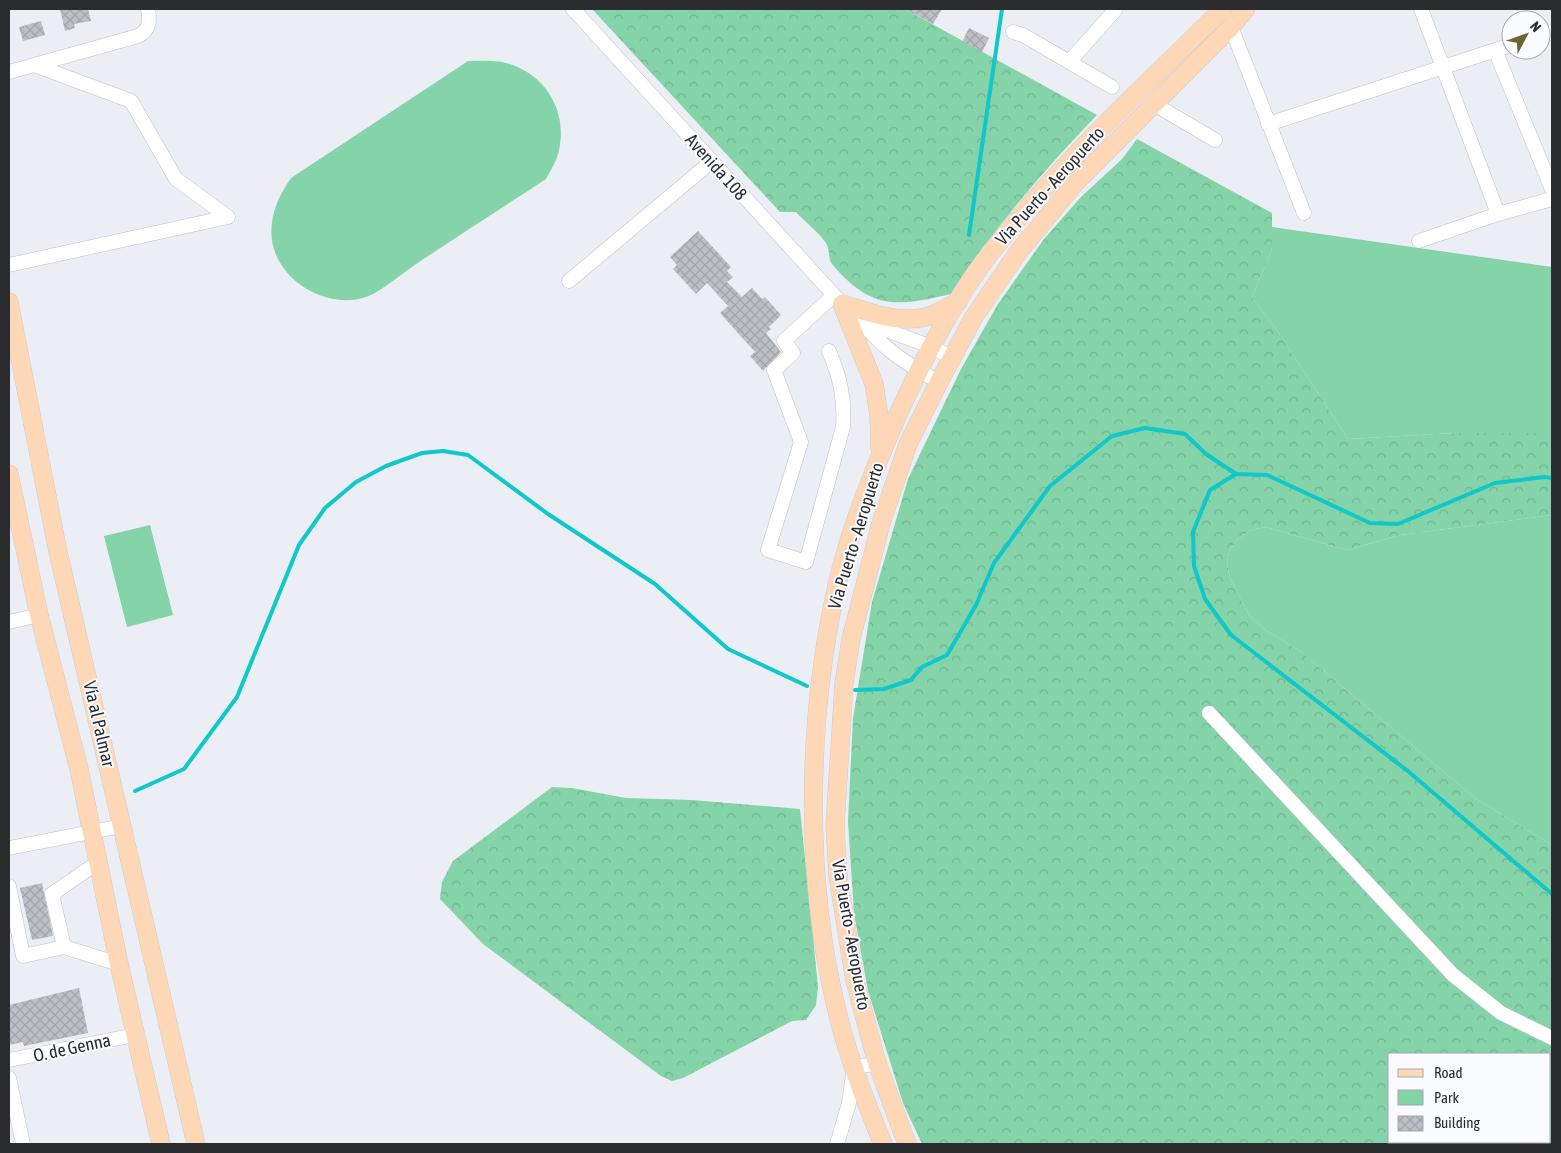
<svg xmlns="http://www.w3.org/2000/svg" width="1561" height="1153" font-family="'Asap Condensed',sans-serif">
<defs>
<pattern id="forest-crowns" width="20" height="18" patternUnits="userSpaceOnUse" patternTransform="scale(1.25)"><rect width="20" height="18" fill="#84d3a9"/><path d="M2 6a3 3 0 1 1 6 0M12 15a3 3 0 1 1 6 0" fill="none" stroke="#72b592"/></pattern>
<pattern id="building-cross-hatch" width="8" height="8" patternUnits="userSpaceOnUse" patternTransform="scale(1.25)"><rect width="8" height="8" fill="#bcbfc5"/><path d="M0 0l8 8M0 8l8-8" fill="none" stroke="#a2a4aa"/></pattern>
</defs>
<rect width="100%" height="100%" fill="#ebeef4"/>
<path fill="#84d3a9" d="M468,61C480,61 494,60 506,63C542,72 566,107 560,144C559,157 552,168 546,179C503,207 461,234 419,262C404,272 384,289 369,296C335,309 294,290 278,259C264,231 274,202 291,178Z
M1272,227L1552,267V433H1456L1348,439L1278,332L1252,297L1272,249Z
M1552,515V845L1475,798L1300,651L1265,630L1249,615L1230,578L1227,564L1229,551L1237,540L1251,530L1266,527L1347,550L1400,535Z
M150,525L173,615L127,627L104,536Z"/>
<path fill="url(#forest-crowns)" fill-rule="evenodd" d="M592,9H905L1097,115C1043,171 994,228 951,294C896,307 871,310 832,264C828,259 830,251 827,245C823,236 804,221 796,212H780Z
M1137,139L1272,213V249L1252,297L1278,332L1348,439L1456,433H1552V515L1400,535L1347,550L1266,527L1251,530L1237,540L1229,551L1227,564L1230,578L1249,615L1265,630L1300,651L1475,798L1552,845V1144H922L903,1103L868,991L854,913L848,822L853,718L872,602L908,479L961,369L998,304L1044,239L1081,197L1122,159ZM1390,1054H1550V1142H1390Z
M552,787L572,788L626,798L692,800L800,809L818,987L816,1005L806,1020L792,1021L683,1078L672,1081L661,1076L483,944L440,899L442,882L453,861Z"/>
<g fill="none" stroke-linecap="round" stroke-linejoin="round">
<path stroke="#10c7ca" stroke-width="4" d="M969,235L1002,9
M1552,478L1544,477L1495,483L1398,524L1370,523L1267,475L1236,474L1210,490L1193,532L1194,566L1205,599L1231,635L1409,772L1552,894
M855,690L884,689L911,680L922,667L947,655L976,605L994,563L1050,486L1112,436L1145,428L1185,434L1206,454L1236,474
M135,791L184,769L237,697L299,545L325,508L356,482L386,466L422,453L443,451L468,455L548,514L655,584L728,649L807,686"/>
</g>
<path fill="url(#building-cross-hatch)" d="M60,9H88L91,21L74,24L75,28L65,31Z
M905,9H942L933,24Z
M41,21L45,35L23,41L19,27Z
M969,28L989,38L982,52L962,42Z
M698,231L731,267L727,271L733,277L727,282L742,297L752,288L762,299L765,297L781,315L769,327L771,329L766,333L781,352L763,371L750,356L755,352L720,313L728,306L707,283L696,294L673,269L677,265L670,257Z
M42,883L53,936L32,940L20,888Z
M79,988L88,1033L24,1046L23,1042L9,1045V1005Z"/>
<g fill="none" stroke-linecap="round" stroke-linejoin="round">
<g stroke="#bec0c6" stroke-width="15">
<path id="minor" d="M573,9L842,304C858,317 871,334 887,348C902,361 921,372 939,382
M1421,9L1498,214
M1231,27L1304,213
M1013,32L1023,35L1112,87
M1541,35L1552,32
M1495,50L1552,189
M1069,62L1116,9
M34,65L131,101L176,179L228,217
M9,72L138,36C150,30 150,21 148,9
M1154,104L1215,140
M1268,124L1511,45
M1419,241L1498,214L1552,199
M9,265L228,217
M569,281L711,162
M865,322L932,347L952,358
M829,351C840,377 845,399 843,427L806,562L768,550L801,442L774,370L793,353L784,341L834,295
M9,622L39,615
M1209,713L1453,975L1501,1013L1552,1038
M9,848L122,826
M9,886L23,956L64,947L119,964
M64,947L52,894L97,863
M9,1060L135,1035
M9,1078L23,1144
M837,1144L849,1103L854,1068L877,1063"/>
</g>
<g stroke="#cccccd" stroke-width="19">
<path id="major" d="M9,302L58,552L196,1144
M842,304L874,384L879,416L880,449
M842,304C869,312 898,324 926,317C937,314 948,307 958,302
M9,474L39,615L79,769L119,964L161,1144
M883,1144C865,1101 848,1057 837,1011C804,878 807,719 837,585C851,525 875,467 900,410C923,360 952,304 985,260C1055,168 1141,89 1223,9
M907,1144L877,1063L855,981L838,876L835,826L844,683L851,639L881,523L908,444L939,382L974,317L1019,251L1076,182L1231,27L1246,9"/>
</g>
<use href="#minor" stroke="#fff" stroke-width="14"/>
<use href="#major" stroke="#fed8b6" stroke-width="18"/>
</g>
<g text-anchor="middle" stroke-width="4" stroke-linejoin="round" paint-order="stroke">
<g font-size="18" fill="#2b2c2e" stroke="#fafbff">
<text transform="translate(716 167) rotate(48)" y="6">Avenida 108</text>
<text transform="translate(1050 186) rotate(-48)" y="6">Via Puerto - Aeropuerto</text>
<text transform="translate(856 536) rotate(-73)" y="6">Via Puerto - Aeropuerto</text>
<text transform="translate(99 724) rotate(77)" y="6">Vía al Palmar</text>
<text transform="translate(851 935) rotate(80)" y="6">Via Puerto - Aeropuerto</text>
<text transform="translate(72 1048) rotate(-12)" y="6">O. de Genna</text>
</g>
</g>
<rect width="1561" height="1153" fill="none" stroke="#2b2c2e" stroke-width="20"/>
<rect x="1388" y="1053" width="162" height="90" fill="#fafbff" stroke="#a7a8ab"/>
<rect x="1398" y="1069" width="25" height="8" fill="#fed8b6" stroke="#a7a8ab"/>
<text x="1434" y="1078" font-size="15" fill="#2b2c2e">Road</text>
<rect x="1398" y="1090" width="25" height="15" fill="#84d3a9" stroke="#a7a8ab"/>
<text x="1434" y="1103" font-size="15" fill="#2b2c2e">Park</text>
<rect x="1398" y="1116" width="25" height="15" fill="url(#building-cross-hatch)" stroke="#a7a8ab"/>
<text x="1434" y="1128" font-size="15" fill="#2b2c2e">Building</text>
<g transform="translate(1526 35) rotate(49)"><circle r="24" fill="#fafbff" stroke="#a7a8ab"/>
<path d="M0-4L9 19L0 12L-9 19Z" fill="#696632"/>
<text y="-8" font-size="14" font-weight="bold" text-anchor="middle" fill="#2b2c2e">N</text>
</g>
</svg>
